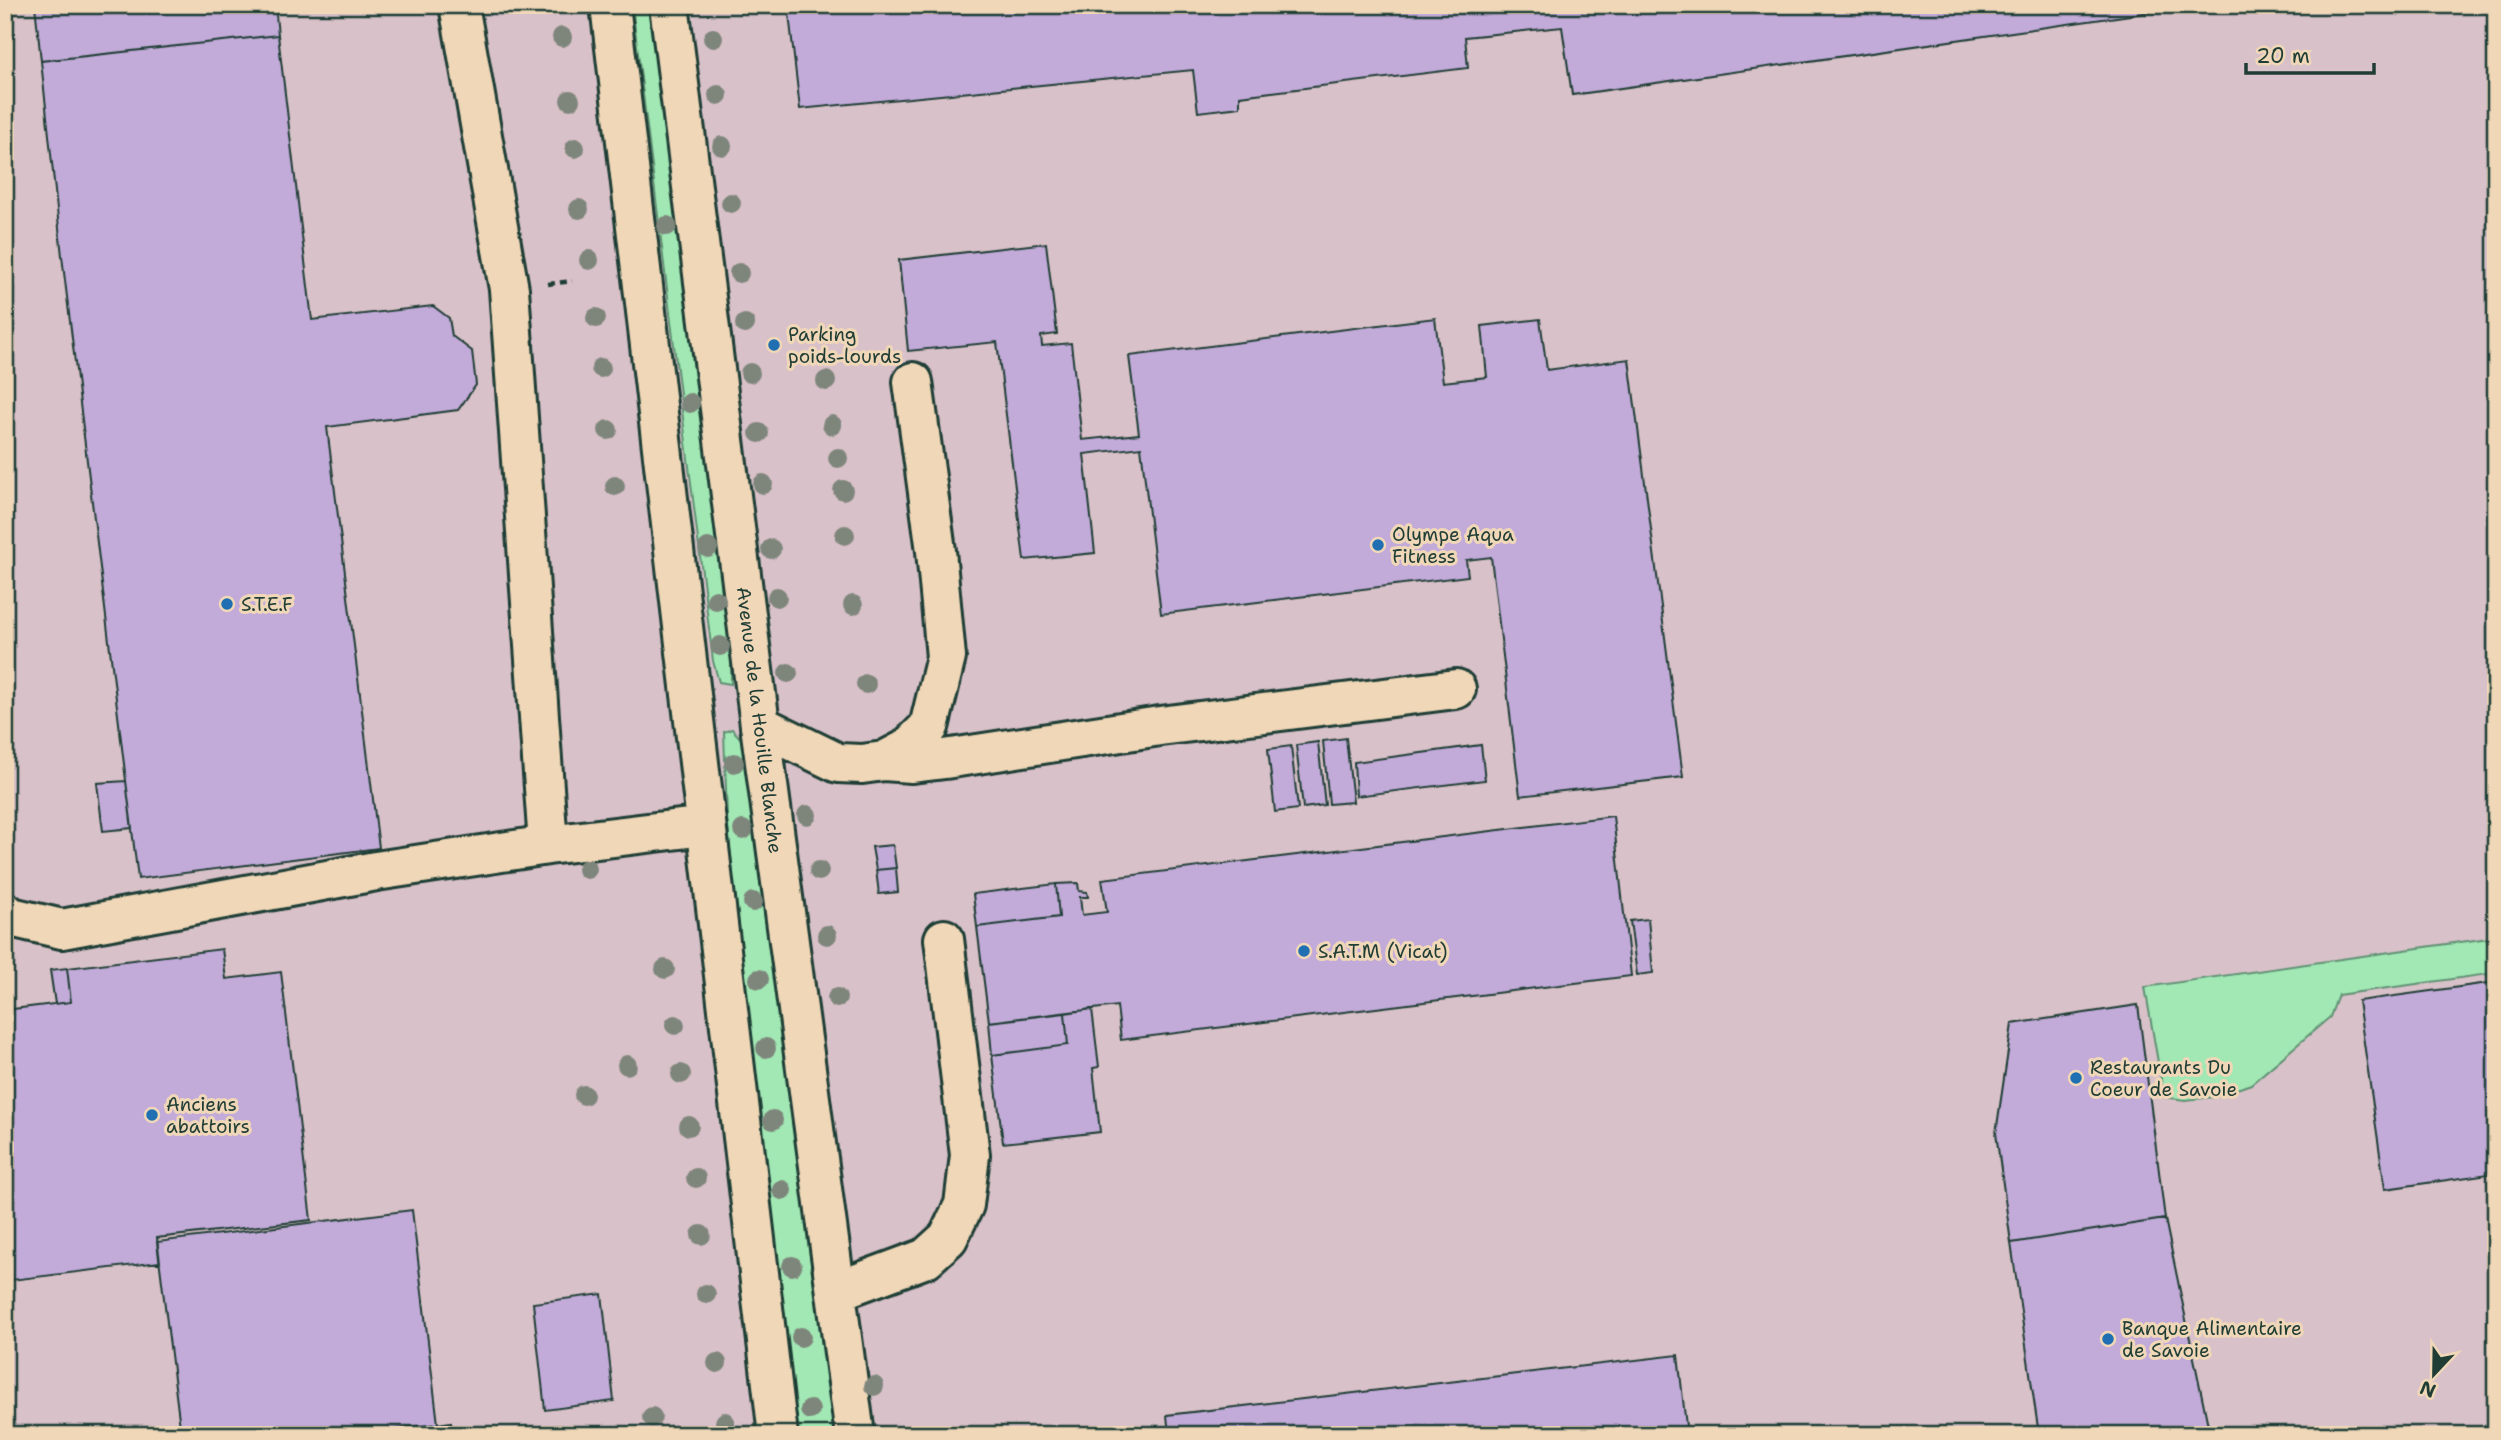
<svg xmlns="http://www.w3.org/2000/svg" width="2501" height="1440" font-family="'Shantell Sans',sans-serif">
<rect width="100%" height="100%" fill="#e2cac2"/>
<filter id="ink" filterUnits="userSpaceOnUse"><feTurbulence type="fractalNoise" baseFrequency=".0143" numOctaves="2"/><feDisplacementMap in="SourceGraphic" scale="14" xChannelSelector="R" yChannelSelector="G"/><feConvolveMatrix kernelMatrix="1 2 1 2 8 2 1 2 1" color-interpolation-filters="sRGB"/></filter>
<g filter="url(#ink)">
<path fill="#d9c1c9" d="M5,5H2496V1435H5Z"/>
<path fill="#a2e8b4" stroke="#609274" stroke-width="2" d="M632,5H652L731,627V684L719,682L713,661Z
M732,729L742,740L757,823L841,1435H791L727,817L724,732Z
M2496,937V973L2338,995L2330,1017L2251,1084L2214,1097L2185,1100L2164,1097L2145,987Z"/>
<path fill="#c3abd9" stroke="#1f3d34" stroke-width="2" d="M35,5H275L278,35L41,61Z
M788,5H2200L1572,95L1562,27L1465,37L1468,68L1240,96V107L1198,112L1193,70L800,109Z
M278,35L312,320L433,306L449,318L452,336L472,351L476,385L458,410L327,427L379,848L138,879L62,256L41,61Z
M1046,243L1057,334L1041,336L1042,346L1071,343L1082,440L1139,434L1129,356L1435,318L1443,382L1487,377L1482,326L1540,319L1547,370L1629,359L1683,777L1520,796L1491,557L1466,560L1468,576L1161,614L1141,447L1084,454L1095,553L1024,560L997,342L908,351L899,260Z
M1346,738L1353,802L1329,804L1323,741Z
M1318,742L1325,805L1303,808L1296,745Z
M1481,745L1485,780L1356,796L1354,762Z
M1291,746L1298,809L1275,812L1268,749Z
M126,781L132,828L103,831L97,783Z
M1613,816L1631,976L1121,1040L1117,1006L989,1022L977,927L1059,917L1056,884L1078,883L1079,891L1087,892L1088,897H1080L1082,915L1107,912L1102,879Z
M893,845L896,868L876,870L872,847Z
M896,868L898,892L879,894L876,870Z
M1056,884L1059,917L977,927L973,894Z
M1648,919L1653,973L1637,975L1630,921Z
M222,949L226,979L281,972L311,1220L157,1238L160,1262L12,1280L9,1240H5V1010L71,1002L67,968Z
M67,968L71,1002L55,1004L50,970Z
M2496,982V1173L2385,1189L2358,1001Z
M2138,1005L2165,1219L2011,1243L1996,1133L2012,1024Z
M1092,1009L1099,1067L1093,1068L1100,1132L1003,1143L992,1055L1068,1045L1065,1013Z
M1065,1013L1068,1045L992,1055L989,1022Z
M412,1210L438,1424L348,1435H181L157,1242Z
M2165,1219L2210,1435H2039L2011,1243Z
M602,1294L614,1401L545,1410L533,1303Z
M1678,1355L1687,1435H1169L1167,1415Z
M451,1422L452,1435H348L438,1424Z"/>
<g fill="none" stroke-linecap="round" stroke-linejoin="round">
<g stroke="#1f3d34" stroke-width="44">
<path id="minor" d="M459,5L509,289L548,845
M760,725L838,763L862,764L884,761L907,749L929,727L946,657L936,551L913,382
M884,761L912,763L945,759L1160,726L1456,689
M5,912L11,917L62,929L376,871L548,845L705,826
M837,1291L926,1258L948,1238L964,1205L970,1155L944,939"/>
</g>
<g stroke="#1f3d34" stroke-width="44">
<path id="major" d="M610,5L778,1435
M669,5L760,725L855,1435"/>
</g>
<path stroke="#1f3d34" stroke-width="4.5" stroke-dasharray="7 5" stroke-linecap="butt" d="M548,284L572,281"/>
<use href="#minor" stroke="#f0d7b8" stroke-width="38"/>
<use href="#major" stroke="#f0d7b8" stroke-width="38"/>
</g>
<g fill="#7e867b">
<circle cx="562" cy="37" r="10"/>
<circle cx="713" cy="38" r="10"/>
<circle cx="718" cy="95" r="10"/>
<circle cx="570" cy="100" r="10"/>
<circle cx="722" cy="146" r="10"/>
<circle cx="575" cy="148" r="10"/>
<circle cx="731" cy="203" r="10"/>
<circle cx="579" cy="209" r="10"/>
<circle cx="667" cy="226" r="10"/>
<circle cx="589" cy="260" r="10"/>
<circle cx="739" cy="273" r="10"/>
<circle cx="596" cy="318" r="10"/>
<circle cx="745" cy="324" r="10"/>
<circle cx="601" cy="368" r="10"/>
<circle cx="750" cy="373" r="10"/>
<circle cx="826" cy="381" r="10"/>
<circle cx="690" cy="403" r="10"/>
<circle cx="832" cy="425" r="10"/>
<circle cx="608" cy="430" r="10"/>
<circle cx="759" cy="433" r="10"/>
<circle cx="838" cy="458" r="10"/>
<circle cx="763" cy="484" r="10"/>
<circle cx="615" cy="486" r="10"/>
<circle cx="843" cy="490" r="10"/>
<circle cx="845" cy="535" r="10"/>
<circle cx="708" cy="548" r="10"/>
<circle cx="771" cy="549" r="10"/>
<circle cx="777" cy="597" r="10"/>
<circle cx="716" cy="600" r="10"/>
<circle cx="853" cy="605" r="10"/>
<circle cx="720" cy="646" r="10"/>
<circle cx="788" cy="673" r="10"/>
<circle cx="866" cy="684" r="10"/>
<circle cx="734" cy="763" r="10"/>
<circle cx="807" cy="815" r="10"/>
<circle cx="743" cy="830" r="10"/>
<circle cx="587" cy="869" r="10"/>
<circle cx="819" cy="871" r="10"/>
<circle cx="753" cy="902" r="10"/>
<circle cx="827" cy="935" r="10"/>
<circle cx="665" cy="969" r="10"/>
<circle cx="759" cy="979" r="10"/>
<circle cx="837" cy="998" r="10"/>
<circle cx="675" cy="1025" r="10"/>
<circle cx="766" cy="1048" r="10"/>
<circle cx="627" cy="1065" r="10"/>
<circle cx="681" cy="1074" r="10"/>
<circle cx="584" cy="1095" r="10"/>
<circle cx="773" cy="1120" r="10"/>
<circle cx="689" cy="1126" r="10"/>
<circle cx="696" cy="1178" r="10"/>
<circle cx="782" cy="1190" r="10"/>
<circle cx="701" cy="1235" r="10"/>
<circle cx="792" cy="1266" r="10"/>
<circle cx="706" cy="1294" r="10"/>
<circle cx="801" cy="1337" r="10"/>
<circle cx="717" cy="1363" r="10"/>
<circle cx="874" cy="1386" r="10"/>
<circle cx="810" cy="1410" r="10"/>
<circle cx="652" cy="1417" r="10"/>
<circle cx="725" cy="1422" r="10"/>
</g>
</g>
<g fill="#1f6fb2" stroke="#f0d7b8" stroke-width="2.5">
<circle cx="774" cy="345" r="7"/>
<circle cx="1378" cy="545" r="7"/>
<circle cx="227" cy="604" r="7"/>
<circle cx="1304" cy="951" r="7"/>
<circle cx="2076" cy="1078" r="7"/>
<circle cx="152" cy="1115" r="7"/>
<circle cx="2108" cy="1339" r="7"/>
</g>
<g text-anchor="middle" stroke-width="6" stroke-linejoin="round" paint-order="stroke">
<g font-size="19" fill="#1f3d34" stroke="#f0d7b8" text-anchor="start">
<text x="788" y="341">Parking<tspan x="788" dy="22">poids-lourds</tspan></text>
<text x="1392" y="541">Olympe Aqua<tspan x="1392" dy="22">Fitness</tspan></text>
<text x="241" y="611">S.T.E.F</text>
<text x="1318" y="958">S.A.T.M (Vicat)</text>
<text x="2090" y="1074">Restaurants Du<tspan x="2090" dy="22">Coeur de Savoie</tspan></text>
<text x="166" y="1111">Anciens<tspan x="166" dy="22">abattoirs</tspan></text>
<text x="2122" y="1335">Banque Alimentaire<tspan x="2122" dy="22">de Savoie</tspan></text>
</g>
<g font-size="19" fill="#1f3d34" stroke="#f0d7b8">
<text transform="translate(760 720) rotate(83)" y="7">Avenue de la Houille Blanche</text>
</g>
</g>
<rect width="2501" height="1440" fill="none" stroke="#f0d7b8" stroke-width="28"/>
<rect x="14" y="14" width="2473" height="1412" fill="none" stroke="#1f3d34" stroke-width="2.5" filter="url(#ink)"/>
<g transform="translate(2434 1374) rotate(202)" stroke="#f0d7b8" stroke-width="5" paint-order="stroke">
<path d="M0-5L12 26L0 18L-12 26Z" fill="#1f3d34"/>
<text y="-10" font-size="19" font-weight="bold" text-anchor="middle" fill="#1f3d34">N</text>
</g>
<path d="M2246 63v10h128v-10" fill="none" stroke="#1f3d34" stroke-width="3.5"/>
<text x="2256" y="63" font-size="21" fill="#1f3d34" stroke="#f0d7b8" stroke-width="5" paint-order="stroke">20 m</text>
</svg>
